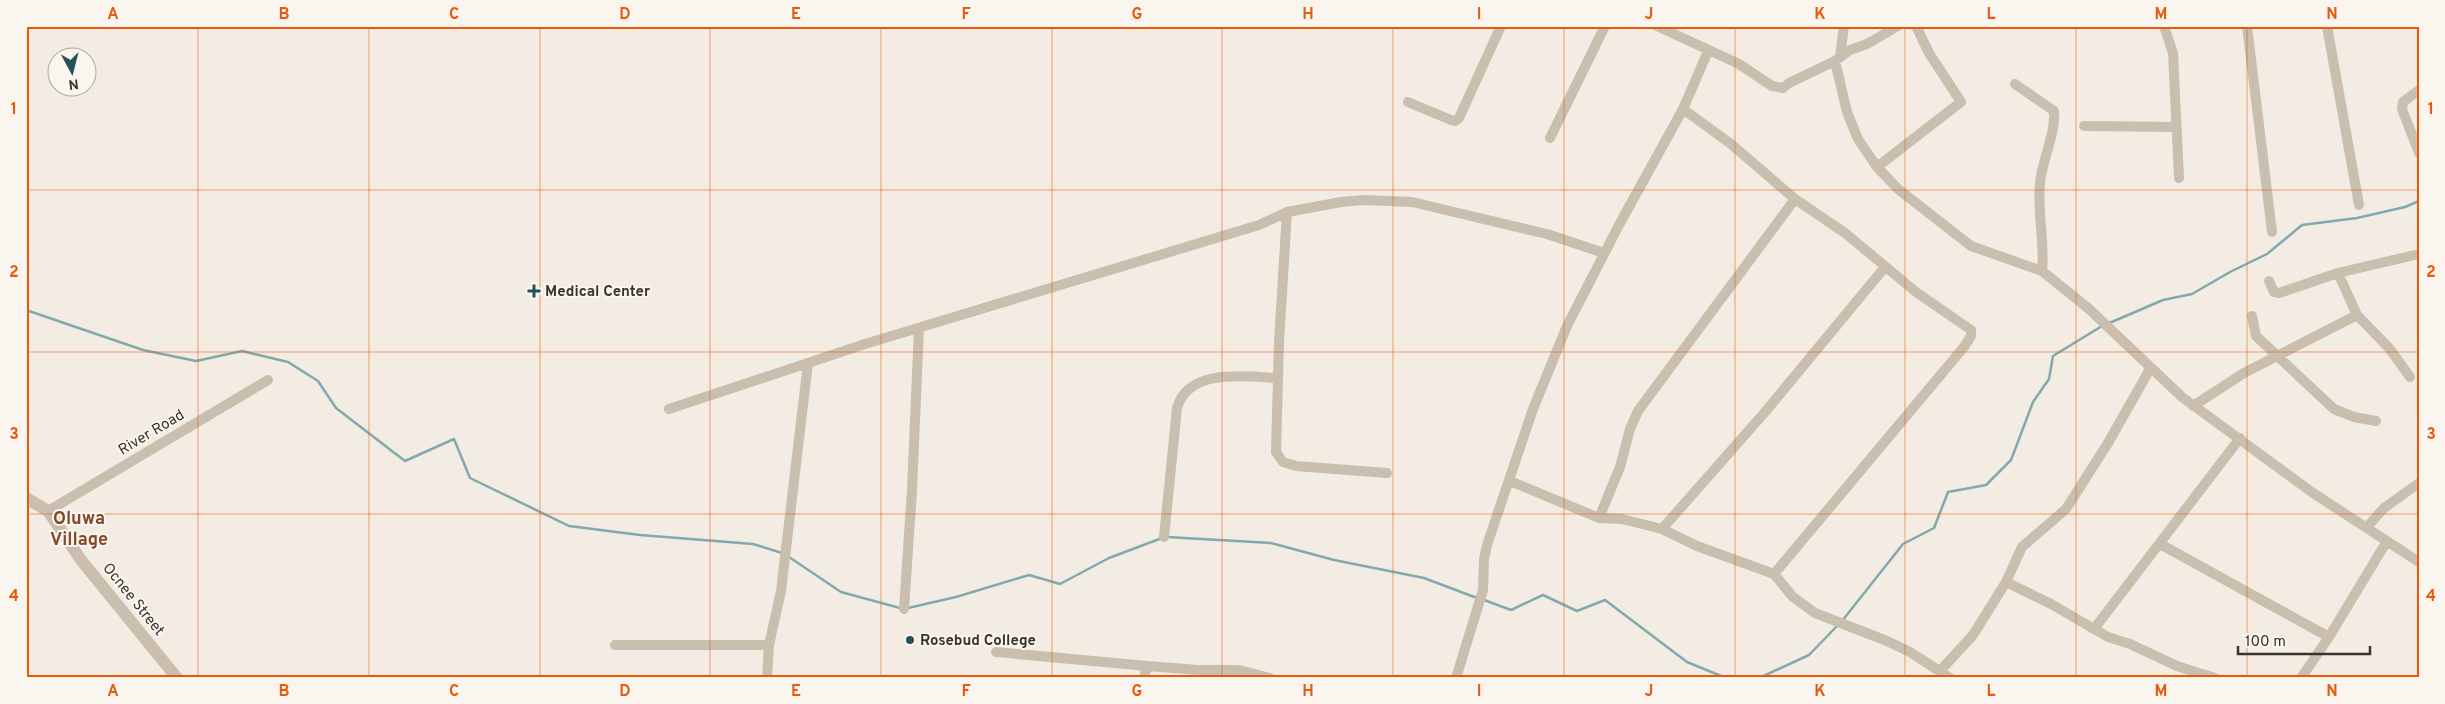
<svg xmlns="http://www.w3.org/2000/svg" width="2445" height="704" font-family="Overpass,sans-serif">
<rect width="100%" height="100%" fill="#f3ece2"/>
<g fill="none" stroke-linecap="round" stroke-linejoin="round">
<path stroke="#83a8ae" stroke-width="2.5" d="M26,310L143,350L196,361L242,351L288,362L318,381L336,408L405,461L454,439L470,478L569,526L640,535L753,544L782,553
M2107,324L2163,300L2192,294L2230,272L2267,254L2302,225L2357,218L2405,207L2419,201
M1167,537L1271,543L1334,560L1424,578L1477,598
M789,557L841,592L900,608
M1484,600L1511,610L1543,595L1577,611L1605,600L1687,662L1726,678
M908,608L956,597L1029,575L1060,584L1109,558L1162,538
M1842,621L1903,544L1934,528L1948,492L1986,485L2011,460L2033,402L2049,379L2053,356L2102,326
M1759,678L1809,655L1838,625"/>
<path stroke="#cabeae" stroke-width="10" d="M1657,26L1739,64L1772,86L1783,88L1789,83L1835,61
M1898,26L1867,44L1850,50L1835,61L1847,112L1858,139L1877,167L1898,189L1971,246L2042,271L2088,308L2182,397L2313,493L2419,562
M2164,26L2173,53L2179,178
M2247,26L2272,232
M2327,26L2359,205
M1840,57L1844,26
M2015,84L2054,111C2056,133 2042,160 2040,183C2037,213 2045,241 2042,271
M2419,90L2403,102L2402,109L2419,153
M1408,102L1451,120L1455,121L1459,118L1501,26
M1683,109L1731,144L1795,199L1845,233L1916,292L1971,330V336L1964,347L1774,574
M2084,126L2176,127
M1550,138L1605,26
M1877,167L1961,102L1929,53L1916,26
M1287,212L1279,342L1276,452L1283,462L1296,466L1387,473
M2269,281L2274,292L2279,293L2338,273L2419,254
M2357,315L2389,348L2410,377
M2252,316L2256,336L2334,409L2354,417L2376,421
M2193,406L2244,373L2357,315L2338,273
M669,409L865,344L1259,225L1287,212L1341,202L1364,200L1412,202L1547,234L1604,253
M1510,481L1599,518L1622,519L1662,529L1697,546L1774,574L1793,597L1815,613L1887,641L1910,652L1950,678
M48,511L268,380
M1599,518L1620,467L1630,429L1638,411L1795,199
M2367,527L2384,508L2419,483
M1662,529L1765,412L1885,267
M1164,537L1177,408C1188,368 1245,376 1277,378
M2160,544L2329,637
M2006,582L2051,604L2108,637L2130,644L2177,666L2215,678
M904,609L912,490L919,328
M2094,629L2240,438
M615,645H769
M996,652L1147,666
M1940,671L1973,635L2006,582L2022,547L2066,509L2108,443L2150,369
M767,678L769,645L781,591L808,363
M1144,678L1147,666L1198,670H1239L1270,678
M1456,678L1483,590L1484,559L1487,545L1533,409L1567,326L1619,225L1683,109L1708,51
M2301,678L2329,637L2387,541"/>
<path stroke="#cabeae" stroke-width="12" d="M26,498L48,511L81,560L177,678"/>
</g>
<path fill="none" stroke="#e8590c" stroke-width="1" stroke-opacity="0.55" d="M198,26V678M369,26V678M540,26V678M710,26V678M881,26V678M1052,26V678M1222,26V678M1393,26V678M1564,26V678M1735,26V678M1905,26V678M2076,26V678M2247,26V678M26,190H2419M26,352H2419M26,514H2419"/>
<g fill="#235159" stroke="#faf6ef" stroke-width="2">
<path d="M531.5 283.5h5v5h5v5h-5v5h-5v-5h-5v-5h5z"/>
<circle cx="910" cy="640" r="5"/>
</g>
<g text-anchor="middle" stroke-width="4" stroke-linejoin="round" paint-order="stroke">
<g font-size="15" font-weight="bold" fill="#3a322c" stroke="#faf6ef" text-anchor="start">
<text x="545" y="296">Medical Center</text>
<text x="920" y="645">Rosebud College</text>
</g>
<g font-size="15" fill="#3a322c" stroke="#faf6ef">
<text transform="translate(151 432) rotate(-31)" y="5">River Road</text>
<text transform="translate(134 599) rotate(51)" y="5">Ocnee Street</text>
</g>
<g font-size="18" font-weight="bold" fill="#84482a" stroke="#faf6ef">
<text x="79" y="524">Oluwa<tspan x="79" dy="21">Village</tspan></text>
</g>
</g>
<rect width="2445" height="704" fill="none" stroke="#faf6ef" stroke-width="55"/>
<g transform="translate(72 72) rotate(173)"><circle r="24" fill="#faf6ef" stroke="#ada8a1"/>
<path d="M0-4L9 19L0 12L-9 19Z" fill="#235159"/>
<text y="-8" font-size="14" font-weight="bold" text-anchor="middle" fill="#3a322c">N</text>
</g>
<path d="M2238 646v8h132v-8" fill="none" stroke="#3a322c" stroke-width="2.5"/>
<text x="2245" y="646" font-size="15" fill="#3a322c" stroke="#faf6ef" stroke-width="4" paint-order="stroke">100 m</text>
<rect x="28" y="28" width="2390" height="648" fill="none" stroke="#e8590c" stroke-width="2"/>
<g font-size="16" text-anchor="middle" font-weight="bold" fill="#e8590c">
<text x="113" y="19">A</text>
<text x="284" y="19">B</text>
<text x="454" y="19">C</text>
<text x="625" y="19">D</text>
<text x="796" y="19">E</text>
<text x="966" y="19">F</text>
<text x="1137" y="19">G</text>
<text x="1308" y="19">H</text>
<text x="1479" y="19">I</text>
<text x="1649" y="19">J</text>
<text x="1820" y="19">K</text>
<text x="1991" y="19">L</text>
<text x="2161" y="19">M</text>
<text x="2332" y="19">N</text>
<text x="14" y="114">1</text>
<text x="2431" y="114">1</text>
<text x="14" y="277">2</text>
<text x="2431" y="277">2</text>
<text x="14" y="439">3</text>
<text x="2431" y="439">3</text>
<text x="14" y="601">4</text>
<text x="2431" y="601">4</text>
<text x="113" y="696">A</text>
<text x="284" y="696">B</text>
<text x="454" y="696">C</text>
<text x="625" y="696">D</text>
<text x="796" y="696">E</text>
<text x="966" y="696">F</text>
<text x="1137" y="696">G</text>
<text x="1308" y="696">H</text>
<text x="1479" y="696">I</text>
<text x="1649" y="696">J</text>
<text x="1820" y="696">K</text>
<text x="1991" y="696">L</text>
<text x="2161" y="696">M</text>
<text x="2332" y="696">N</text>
</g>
</svg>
